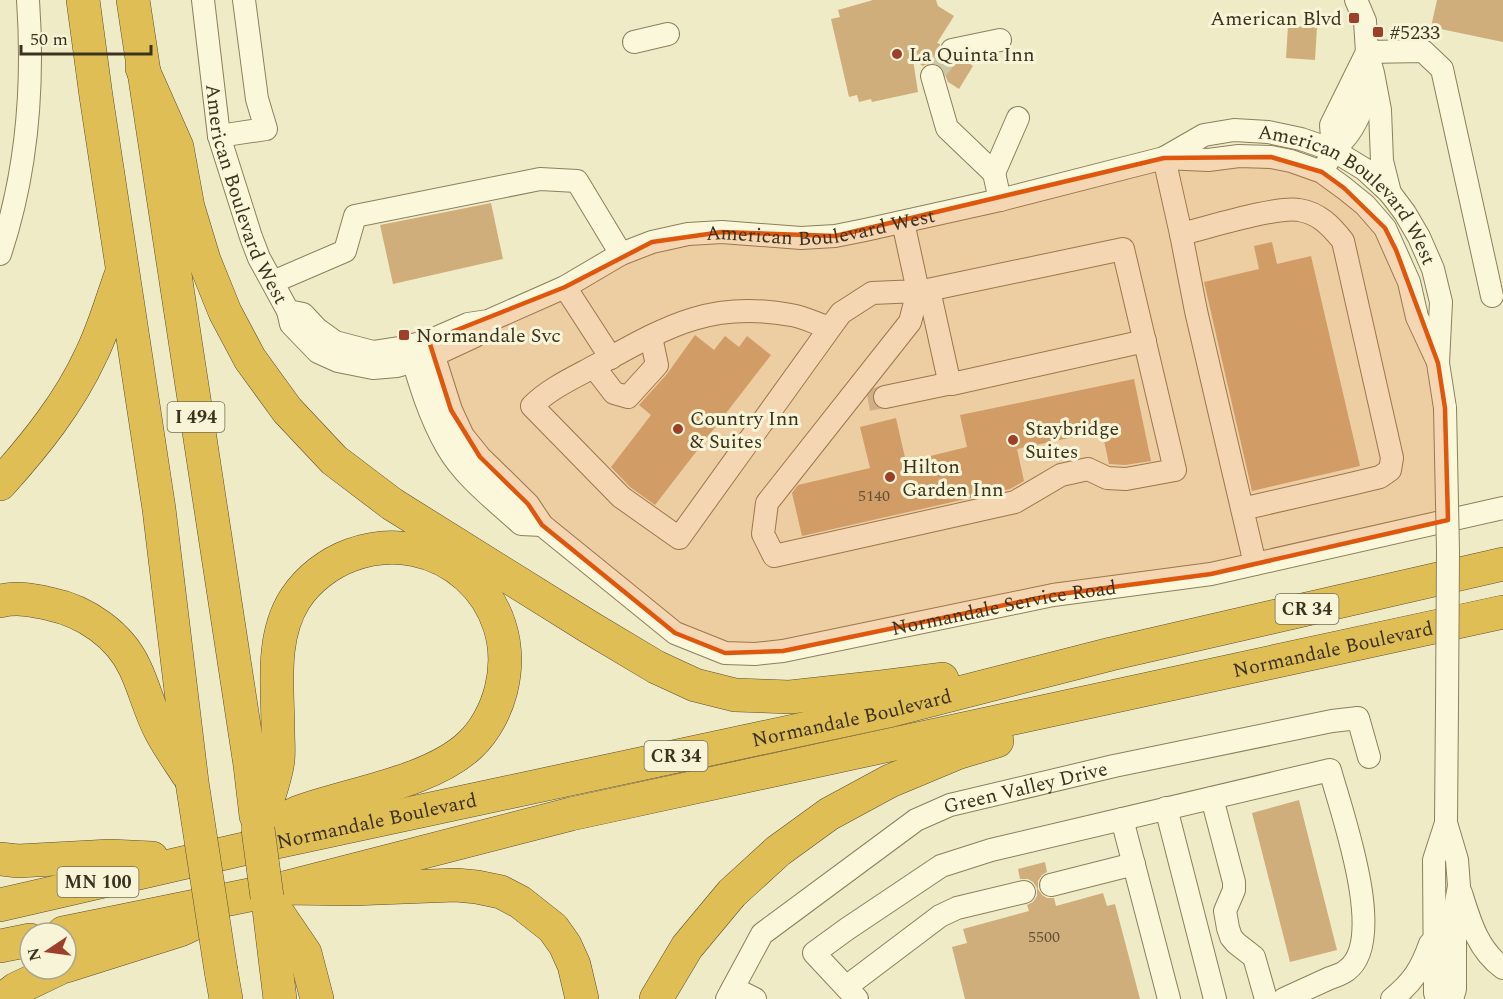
<svg xmlns="http://www.w3.org/2000/svg" width="1503" height="999" font-family="Spectral,serif">
<rect width="100%" height="100%" fill="#f0ebc7"/>
<path fill="#cfae7c" d="M873,0H936L938,6L954,16L937,43L940,44L939,53L942,58L947,63L966,61L973,66L959,89L948,82L941,66L936,63H929L923,66L913,60L918,92L872,102L871,99L859,102L857,95L849,97L831,19L840,17L838,10Z
M1437,0H1503V42L1431,27Z
M1288,26L1317,27L1315,60L1286,58Z
M491,203L503,259L393,284L380,225Z
M1272,242L1277,264L1311,256L1360,466L1252,491L1204,282L1259,269L1254,246Z
M695,335L714,350L725,336L739,347L747,336L771,355L655,505L630,487L611,467L651,415L639,405L667,374Z
M1134,379L1151,461L1125,465L1109,464L1102,431L1017,449L1024,481L1010,489L802,536L792,493L798,485L870,468L860,427L896,418L906,462L967,447L960,415Z
M1299,800L1337,950L1290,962L1252,813Z
M1045,862L1047,872L1042,875L1038,881V889L1042,895L1047,898H1054L1056,906L1103,893L1107,906L1115,904L1140,999H965L952,947L967,943L963,929L1029,911L1027,905L1033,902L1037,896V888L1033,882L1028,879H1020L1018,869Z"/>
<g fill="none" stroke-linecap="round" stroke-linejoin="round">
<path stroke="#ccc6a5" stroke-width="22" stroke-dasharray="22 11" stroke-linecap="butt" d="M932,76L952,50
M868,400L885,397"/>
<g stroke="#8c7f5b" stroke-width="24">
<g id="minor">
<path id="s1" d="M203,0L219,136L251,237L259,258L288,311L291,324L318,352L338,361L373,368L397,366L434,355L475,336L483,327"/>
<path d="M1356,0L1365,21L1367,52L1373,73L1380,110L1382,161L1390,193"/>
<path d="M634,42L668,34"/>
<path d="M952,50L1000,40"/>
<path d="M1367,52L1423,51L1442,69L1492,296"/>
<path d="M932,76L947,128L994,173L1000,200"/>
<path d="M219,136L266,129L257,99L244,0"/>
<path d="M1333,150L1331,125L1367,52"/>
<path d="M1164,158L1208,160L1239,156L1271,157L1291,161L1322,172L1344,188L1365,205L1385,228L1409,282L1417,317L1436,358"/>
<path d="M1164,158L1181,234"/>
<path d="M1327,163C1333,149 1341,144 1349,133C1359,119 1369,93 1373,77"/>
<path d="M994,173L1018,118"/>
<path d="M0,254C27,173 34,86 28,0"/>
<path d="M273,282L345,251L355,216L540,179L577,181L621,254"/>
<path d="M565,287L611,358"/>
<path d="M929,290L948,376L952,384L1145,341"/>
<path id="s2" d="M288,311L303,314L317,329L335,342L373,352L405,347L429,341L468,324L488,321L565,287L621,254L652,242L688,234L722,232L801,238L835,236L865,230L1000,200L1164,158L1204,135L1234,130L1268,132L1301,139L1333,150L1364,169L1390,193L1405,213L1419,237L1433,269L1441,302L1438,363L1445,408"/>
<path d="M830,328C817,324 804,317 791,315C710,300 666,327 597,365C575,377 550,388 532,406L621,497L679,538L830,328L841,313L872,293L918,291H923L1123,249L1175,470L1126,479L1107,478L1088,469L1061,475L1015,502L774,556L763,534L767,503L910,322L918,291L903,222"/>
<path id="s3" d="M429,341L451,410L463,436L480,457L528,504L542,525L675,633L725,653L755,654L783,651L1053,595L1211,574L1503,508"/>
<path d="M409,347C419,381 429,416 447,447C464,477 496,501 521,524L542,525"/>
<path d="M594,367L614,393L628,397L657,365L651,337"/>
<path d="M885,397L952,383"/>
<path d="M1242,509L1351,484L1380,477L1390,470L1392,458L1343,241C1331,226 1319,213 1299,210C1276,206 1207,228 1181,234L1196,311L1229,453C1238,490 1246,527 1255,564"/>
<path d="M1447,706L1446,823L1457,860L1459,886L1455,908V989L1452,999"/>
<path d="M1212,798L1234,882V890L1225,911L1228,928L1231,937L1236,943L1254,957L1266,999"/>
<path d="M1166,808L1215,999"/>
<path d="M1122,819L1169,999"/>
<path d="M1051,885L1134,864"/>
<path d="M1461,893C1470,922 1478,950 1503,968"/>
<path d="M846,987L940,916L957,908L1024,892"/>
<path d="M733,988L755,999"/>
<path id="s4" d="M727,999L762,934L916,820L950,805L1114,766L1332,721L1358,718L1369,757"/>
<path d="M857,999L814,953L847,929L941,866L991,850L1330,770C1341,811 1388,940 1347,970C1343,974 1335,976 1330,978C1315,985 1299,992 1284,999"/>
<path d="M1392,999C1413,982 1421,969 1430,944"/>
<path d="M1438,999L1435,993L1434,860L1446,823"/>
</g>
</g>
<g stroke="#5a4c2f" stroke-width="34">
<g id="highway">
<path d="M83,0L96,96L159,509L192,782"/>
<path d="M133,0L250,765L256,816"/>
<path d="M142,68L177,147L188,207L204,260L225,312L250,359L287,410L334,460L392,504L589,627L656,667L695,685L735,695L790,697L881,687L942,679"/>
<path d="M0,484C35,445 69,403 91,355C104,329 112,299 122,272"/>
<path d="M0,601C17,597 33,600 50,604C85,611 120,635 135,668C145,689 150,712 161,732C169,747 179,761 188,775"/>
<path d="M258,829C264,809 276,780 278,760C279,751 278,741 278,732C278,689 270,638 295,599C308,579 329,563 351,555C439,523 524,599 501,690C496,710 485,731 470,745C431,782 352,793 302,811C287,816 273,828 260,837"/>
<path d="M0,859L18,861L110,856L152,858"/>
<path id="s5" d="M284,888L571,814L1503,612"/>
<path d="M267,897L305,953L317,999"/>
<path d="M268,901L280,999"/>
<path id="s6" d="M0,905L239,850L892,710L1111,654L1503,564"/>
<path d="M63,933L284,888L352,889L456,885L477,887L501,892L520,902L553,928L565,945L574,965L582,999"/>
<path d="M0,946L30,940"/>
<path d="M66,966L180,930L195,923"/>
<path d="M221,971L226,999"/>
<path d="M3,999L16,989L58,969"/>
<path d="M656,999L687,947L732,893L778,851L829,814L890,781L957,753L997,741"/>
</g>
</g>
<use href="#minor" stroke="#faf7db" stroke-width="22"/>
<use href="#highway" stroke="#e0be56" stroke-width="33"/>
<g stroke="#8c7f5b" stroke-width="24" stroke-linecap="butt">
<path id="minor-bridge" d="M1445,408L1448,551L1447,706"/>
</g>
<g stroke="#5a4c2f" stroke-width="34" stroke-linecap="butt">
<path id="highway-bridge" d="M192,782L221,971
M258,829L267,897"/>
</g>
<use href="#minor-bridge" stroke="#faf7db" stroke-width="22"/>
<use href="#highway-bridge" stroke="#e0be56" stroke-width="33"/>
</g>
<path fill="#df570d" fill-opacity="0.2" stroke="#df570d" stroke-width="4.5" stroke-linejoin="round" d="M1271,157L1322,172L1344,188L1385,228L1396,250L1438,363L1445,408L1448,520L1211,574L1053,595L783,651L725,653L675,633L542,525L528,504L480,457L451,410L429,341L565,287L652,242L722,232L835,236L1164,158Z"/>
<g fill="#9d3f29" stroke="#f7f4d7" stroke-width="2">
<rect x="1348" y="12" width="12" height="12" rx="3"/>
<rect x="1372" y="26" width="12" height="12" rx="3"/>
<circle cx="897" cy="54" r="6"/>
<rect x="398" y="329" width="12" height="12" rx="3"/>
<circle cx="678" cy="429" r="6"/>
<circle cx="1013" cy="440" r="6"/>
<circle cx="890" cy="477" r="6"/>
</g>
<g text-anchor="middle" stroke-width="6" stroke-linejoin="round" paint-order="stroke">
<g font-size="16" fill="#615236">
<text x="874" y="501">5140</text>
<text x="1044" y="942">5500</text>
</g>
<g fill="#f7f4d7" stroke="#746d56" stroke-width="1.5">
<rect x="167.5" y="402" width="57" height="30" rx="4.5"/>
<rect x="1275.5" y="594" width="63" height="30" rx="4.5"/>
<rect x="644.5" y="741" width="63" height="30" rx="4.5"/>
<rect x="57.5" y="867" width="81" height="30" rx="4.5"/>
</g>
<g font-size="18" font-weight="bold" fill="#3c331f">
<text x="196" y="423">I 494</text>
<text x="1307" y="615">CR 34</text>
<text x="676" y="762">CR 34</text>
<text x="98" y="888">MN 100</text>
</g>
<g font-size="20" fill="#3c331f" stroke="#f7f4d7" text-anchor="start">
<text x="1342" y="25" text-anchor="end">American Blvd</text>
<text x="1390" y="39">#5233</text>
<text x="909" y="61">La Quinta Inn</text>
<text x="416" y="342">Normandale Svc</text>
<text x="690" y="425">Country Inn<tspan x="690" dy="23">&amp; Suites</tspan></text>
<text x="1025" y="435">Staybridge<tspan x="1025" dy="23">Suites</tspan></text>
<text x="902" y="473">Hilton<tspan x="902" dy="23">Garden Inn</tspan></text>
</g>
<g font-size="20" fill="#3c331f" stroke="#f7f4d7">
<text dy="7" stroke="none"><textPath href="#s1" startOffset="200">American Boulevard West</textPath></text>
<text dy="7" stroke="none"><textPath href="#s2" startOffset="1138">American Boulevard West</textPath></text>
<text dy="7" stroke="none"><textPath href="#s2" startOffset="570">American Boulevard West</textPath></text>
<text dy="7" stroke="none"><textPath href="#s3" startOffset="729">Normandale Service Road</textPath></text>
<text dy="7" stroke="none"><textPath href="#s5" startOffset="1076">Normandale Boulevard</textPath></text>
<text dy="7" stroke="none"><textPath href="#s6" startOffset="872">Normandale Boulevard</textPath></text>
<text dy="7" stroke="none"><textPath href="#s4" startOffset="380">Green Valley Drive</textPath></text>
<text dy="7" stroke="none"><textPath href="#s6" startOffset="386">Normandale Boulevard</textPath></text>
</g>
</g>
<g transform="translate(48 951) rotate(257)"><circle r="28" fill="#f7f4d7" stroke="#aca78d" stroke-width="1.5"/>
<path d="M0-4.5L10 22L0 15L-10 22Z" fill="#9d3f29"/>
<text y="-9" font-size="16" font-weight="bold" text-anchor="middle" fill="#3c331f">N</text>
</g>
<path d="M21 45v9h130v-9" fill="none" stroke="#3c331f" stroke-width="3"/>
<text x="30" y="45" font-size="18" fill="#3c331f" stroke="#f7f4d7" stroke-width="4.5" paint-order="stroke">50 m</text>
</svg>
